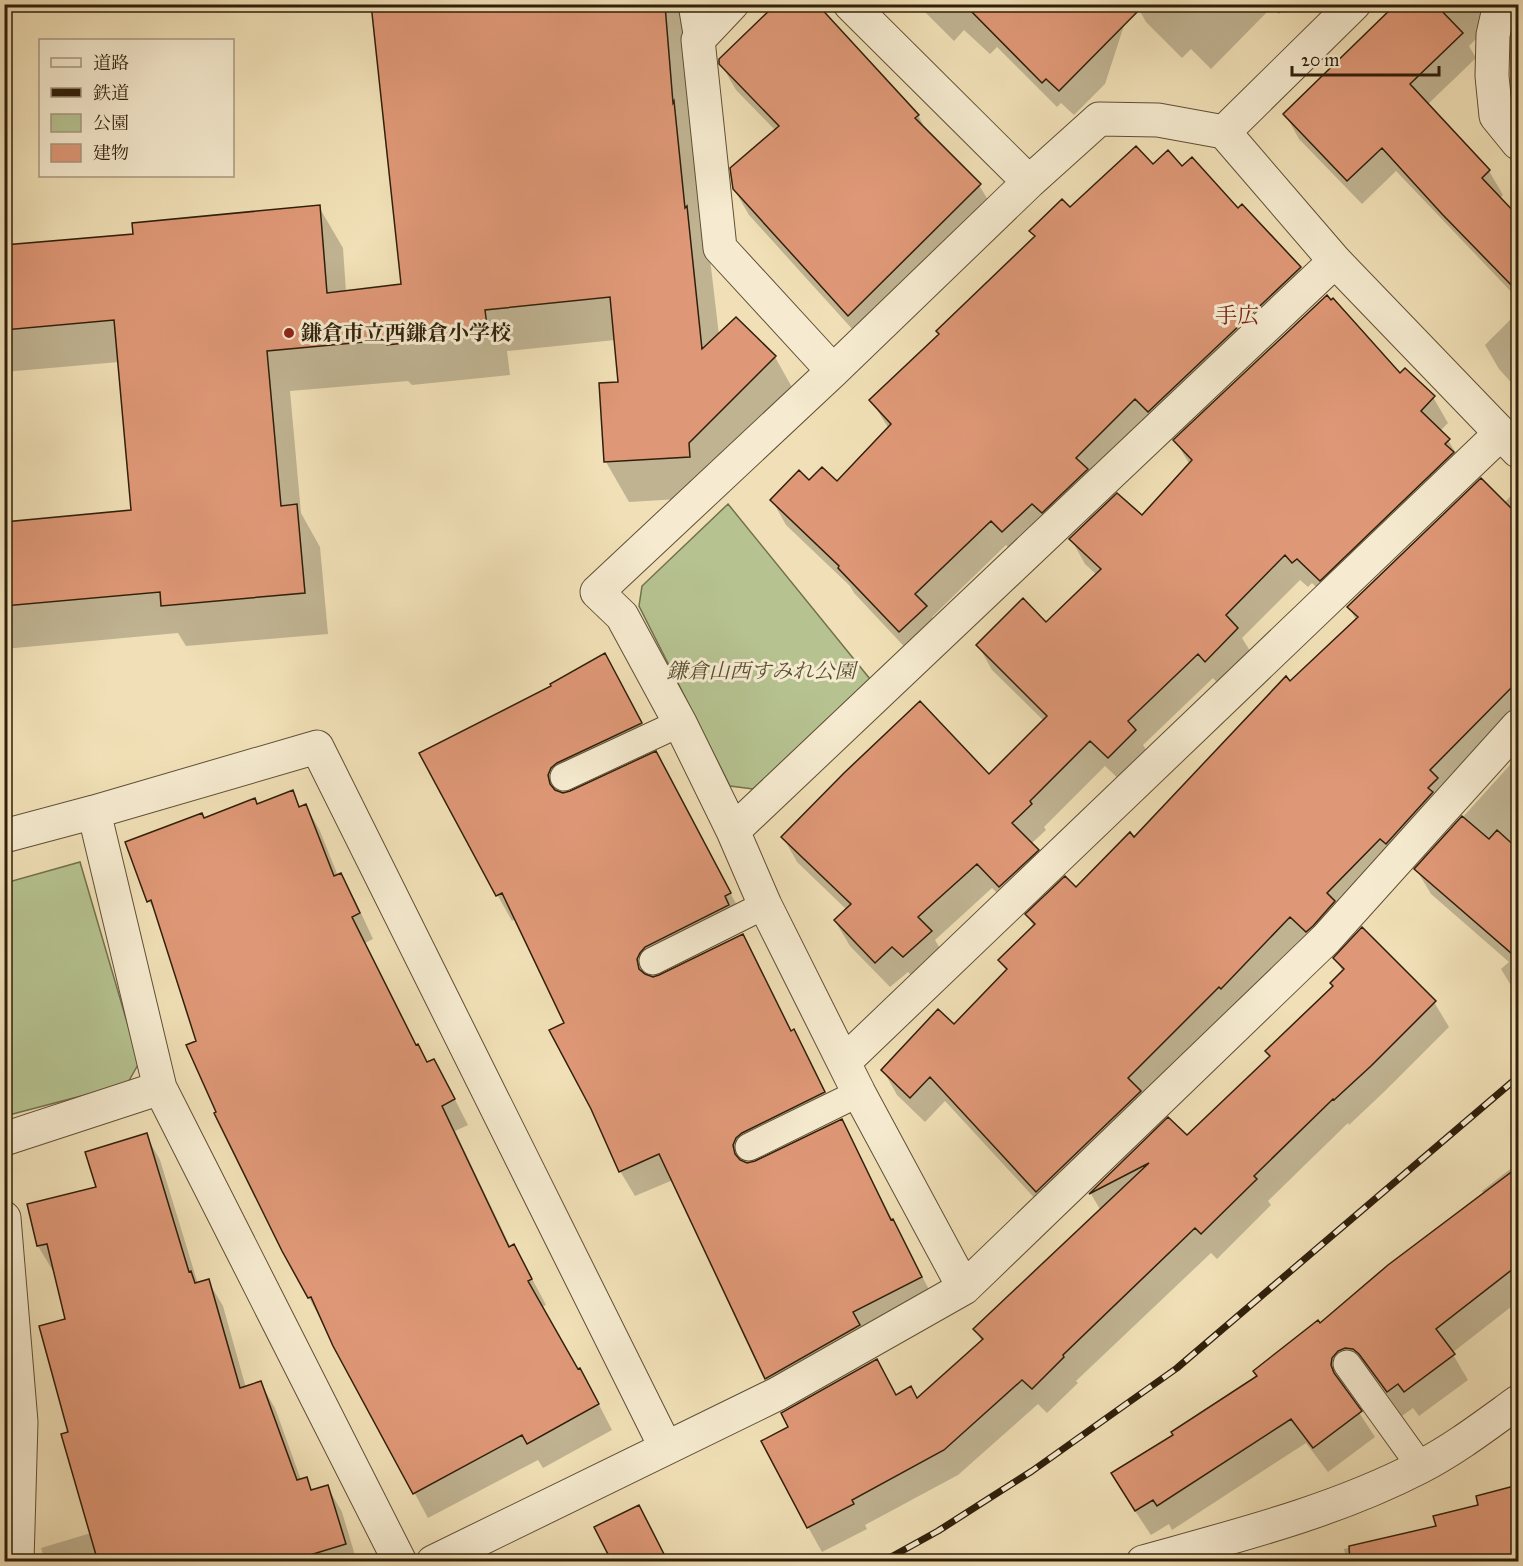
<svg xmlns="http://www.w3.org/2000/svg" width="1523" height="1566" font-family="'IM FELL Great Primer','Noto Serif JP',serif">
<rect width="100%" height="100%" fill="#f1e0b7"/>
<filter id="stains"><feTurbulence type="fractalNoise" baseFrequency=".00333" numOctaves="4"/><feColorMatrix values="0 0 0 0 .2 0 0 0 0 .09 0 0 0 0 .02 0 0 0 .5 -.17"/></filter>
<radialGradient id="worn" r=".72"><stop offset=".6" stop-color="#630" stop-opacity="0"/><stop offset="1" stop-color="#630" stop-opacity=".3"/></radialGradient>
<path fill="#b6c391" stroke="#72714e" stroke-width="1.5" d="M728,504L870,679L753,789L730,786L639,606L642,586Z
M80,862L139,1063L127,1084L5,1116V883Z"/>
<path fill="#0003" d="M373,4H680L719,335L775,357L798,398L712,497L629,502L606,462L620,383L615,340L507,351L510,375L412,385L408,381L290,391L301,513L320,547L328,634L186,646L178,633L4,649V523L133,512L119,362L4,372V227L8,234L10,246L135,235L319,207L343,248L346,292L403,285Z
M917,4H1131L1105,84L1074,115L1061,103L1057,107L997,47L990,54L964,30L954,41Z
M1136,4H1288L1279,14L1272,7L1211,69L1191,49L1182,58L1146,22Z
M1398,4H1476L1484,19L1482,33L1469,46L1476,58L1427,105L1489,171L1503,195L1500,198L1518,218V299L1396,171L1362,204L1299,139L1285,114Z
M721,64L918,115L928,134L979,185L994,210L863,341L749,215L734,189L776,131L736,90Z
M1153,166L1182,168L1237,210L1242,206L1300,268L1314,293L1017,557L1006,545L932,617L941,632L914,657L854,593L850,586L786,525L772,500L809,482L837,483L889,429L871,400L940,336L1035,238L1031,231Z
M1518,312V390L1499,369L1485,345Z
M1400,375L1433,397L1448,423L1440,431L1448,440L1463,465L1335,605L1312,583L1308,587L1300,580L1242,638L1252,654L1220,686L1213,678L1143,745L1150,756L1123,783L1105,766L1044,827L1046,830L1031,844L1037,851L1052,876L1015,911L992,888L935,940L945,957L918,982L908,972L890,987L850,946L835,921L847,910L797,862L783,837L989,776L1044,721L992,670L978,645L1046,624L1097,575L1085,564L1071,539L1142,517L1190,465L1175,440Z
M1511,496L1518,504V738L1051,1216L945,1101L925,1122L897,1095L883,1070L954,1026L1006,971L1000,960L1034,927L1027,915L1076,889L1134,839L1290,683L1356,620L1349,607L1504,503Z
M619,680L655,749L571,788L565,794L670,778L744,919L654,978L742,936L792,1032L793,1031L808,1056L838,1118L756,1158L750,1164L841,1121L936,1303L780,1403L766,1378L673,1180L635,1196L620,1171L566,1023L515,919L512,921L498,896L421,754Z
M1518,756V997L1501,969L1509,962L1431,894L1416,869Z
M292,792L301,808L306,806L320,831L338,876L341,875L355,900L373,939L365,943L417,1046L428,1064L448,1086L468,1125L455,1131L511,1248L528,1271L546,1305L542,1307L578,1371L594,1395L612,1430L543,1468L538,1460L428,1518L309,1298L219,1113L158,917L149,901L204,819L257,805Z
M1335,958L1434,1002L1449,1027L1385,1091L1349,1125L1348,1123L1268,1201L1271,1205L1217,1259L1211,1253L1076,1381L1078,1383L1047,1413L1038,1404L958,1475L865,1525L867,1529L822,1552L808,1527L790,1428L877,1361L897,1396L917,1400L982,1342L975,1329L1101,1211L1091,1194L1168,1119L1187,1137L1271,1057L1267,1051L1334,987L1343,972Z
M146,1135L160,1160L198,1284L208,1281L223,1306L246,1388L260,1382L275,1408L301,1480L306,1479L313,1491L327,1486L342,1512L357,1562H45L41,1548L91,1533L70,1433L67,1320L55,1271H53L38,1246L29,1205L98,1188Z
M1518,1163V1297L1515,1300L1516,1303L1452,1353L1468,1380L1419,1416L1413,1408L1402,1416L1376,1379L1369,1374L1346,1384L1345,1391L1375,1437L1328,1472L1306,1443L1172,1530L1169,1524L1151,1535L1127,1499L1175,1436L1258,1376L1320,1325L1484,1194L1482,1191Z
M1518,1487V1562H1315L1345,1554L1344,1549L1437,1527L1480,1506L1477,1497Z
M638,1507L668,1562H596L610,1554Z"/>
<path fill="#df9877" stroke="#2f1f0a" stroke-width="1.5" d="M371,4L665,5L673,103L674,101L685,208L687,206L702,349L736,317L776,356L689,443L690,457L604,462L599,383L618,382L610,297L485,310L488,334L387,345L386,340L267,351L281,506L297,504L305,593L161,606L160,592L4,606V522L131,510L114,320L4,330V245L133,234L132,223L320,205L327,293L401,284Z
M776,4H817L919,115L915,118L981,184L848,316L733,189L730,168L779,126L719,64V59Z
M964,4H1145L1059,91L1046,79L1042,83Z
M1396,4H1435L1463,33L1410,84L1490,170L1482,178L1518,216V292L1442,214L1382,148L1347,181L1283,114Z
M1136,146L1153,164L1168,150L1182,166L1192,157L1238,208L1242,204L1301,267L1148,412L1135,399L1076,458L1088,469L1042,513L1032,504L1002,532L991,521L915,594L927,606L899,632L838,568L839,566L770,500L799,470L809,480L822,467L837,481L891,424L869,400L939,334L936,331L1035,236L1029,231L1062,199L1070,207Z
M1327,295L1331,300L1333,298L1400,373L1405,368L1435,396L1421,411L1450,439L1445,444L1454,452L1320,581L1297,559L1292,563L1285,555L1226,615L1238,628L1205,662L1198,654L1128,721L1136,730L1108,758L1090,741L1030,801L1032,804L1012,823L1039,850L999,887L977,864L918,917L932,931L903,957L892,947L875,963L834,920L851,904L781,837L844,773L920,701L989,774L1047,716L976,645L1023,598L1046,622L1101,569L1069,539L1117,493L1142,515L1192,460L1173,440Z
M1481,478L1518,515V681L1430,770L1438,778L1428,788L1433,792L1386,844L1380,839L1327,893L1335,901L1313,926L1306,932L1290,917L1221,989L1219,987L1128,1078L1141,1091L1036,1192L930,1077L910,1098L881,1070L938,1009L954,1024L1007,969L998,960L1035,924L1025,914L1065,876L1076,887L1130,832L1134,837L1286,676L1290,681L1358,617L1347,607Z
M605,653L642,723L557,763L551,768L548,775L550,784L555,790L563,793L570,791L656,751L731,893L725,896L729,905L645,947L640,953L637,959L639,969L645,974L653,977L659,975L743,934L791,1031L794,1029L825,1092L742,1133L736,1138L733,1145L735,1154L740,1160L747,1163L755,1161L842,1119L891,1220L893,1219L922,1277L853,1312L860,1325L765,1379L659,1154L619,1172L591,1109L549,1030L564,1023L502,893L496,896L419,753L551,686L550,684Z
M293,790L299,807L306,804L334,876L341,873L360,913L352,917L416,1045L418,1044L427,1062L434,1059L455,1099L442,1106L509,1247L514,1244L532,1279L528,1281L578,1369L580,1368L599,1404L527,1444L522,1435L413,1494L333,1346L311,1297L308,1298L282,1251L214,1113L216,1112L186,1045L196,1041L151,900L147,902L125,842L202,813L204,818L255,798L257,804Z
M1462,816L1489,839L1497,830L1518,849V959L1414,869Z
M1362,927L1436,1001L1371,1066L1334,1100L1333,1099L1254,1176L1257,1179L1201,1234L1195,1228L1063,1355L1064,1357L1032,1389L1022,1380L944,1450L852,1500L854,1504L807,1528L761,1441L788,1427L781,1413L877,1359L896,1395L911,1386L917,1398L983,1339L973,1329L1149,1163L1089,1194L1168,1117L1187,1135L1270,1056L1265,1051L1333,986L1330,983L1344,969L1333,958Z
M147,1133L189,1272L191,1271L195,1283L209,1279L240,1388L261,1381L297,1480L307,1477L311,1490L328,1485L346,1544L287,1562H98L61,1434L68,1432L39,1326L65,1319L47,1244L37,1246L27,1204L96,1187L85,1152Z
M1518,1167V1265L1436,1329L1455,1354L1404,1392L1398,1384L1387,1392L1359,1354L1353,1349L1345,1348L1338,1351L1332,1358L1331,1365L1334,1373L1362,1411L1313,1448L1291,1419L1157,1506L1153,1500L1135,1511L1111,1473L1173,1435L1171,1432L1257,1376L1253,1371L1318,1320L1320,1323L1388,1265Z
M1518,1485V1562H1350L1349,1546L1436,1526L1433,1516L1478,1505L1476,1496Z
M639,1505L668,1562H612L594,1527Z"/>
<g fill="none" stroke-linecap="round" stroke-linejoin="round">
<g stroke="#604f35" stroke-width="29">
<path id="service" d="M692,4L698,40
M564,777L680,723
M653,961L765,905
M749,1147L859,1093
M1347,1364L1421,1467"/>
</g>
<g stroke="#604f35" stroke-width="35">
<path id="minor" d="M732,4L698,40L720,248L833,371
M850,4L1029,182
M1500,4L1493,35L1492,76L1496,116L1518,143
M1224,132L1354,4
M94,812L160,1088L400,1562
M733,831L1335,261
M4,836L94,812L317,747L666,1448
M845,1061L1501,433
M4,1139L160,1088
M4,1218L21,1422L17,1562
M964,1288L859,1093L765,905L733,831L680,723L622,616L597,592L833,371L1029,182L1099,119L1158,120L1224,132L1335,261L1518,451
M433,1562L777,1394L964,1288L1326,939L1518,726"/>
</g>
<g stroke="#604f35" stroke-width="35">
<path id="tertiary" d="M1143,1562C1236,1536 1333,1512 1420,1467C1455,1449 1486,1425 1518,1402"/>
</g>
<use href="#service" stroke="#f6ebd0" stroke-width="27"/>
<use href="#minor" stroke="#f6ebd0" stroke-width="33"/>
<use href="#tertiary" stroke="#f6ebd0" stroke-width="33"/>
<g stroke="#2f1f0a" stroke-width="7">
<path id="rail" d="M882,1562L938,1531L1032,1471L1177,1368L1518,1077"/>
</g>
<use href="#rail" stroke="#f6ebd0" stroke-width="4.5" stroke-dasharray="14" stroke-linecap="butt"/>
</g>
<circle fill="#8f2418" stroke="#f6ebd0" stroke-width="2" cx="289" cy="333" r="6"/>
<g text-anchor="middle" stroke-width="6" stroke-linejoin="round" paint-order="stroke">
<g font-size="21" font-weight="bold" fill="#2f1f0a" stroke="#f6ebd0" text-anchor="start">
<text x="301" y="340">鎌倉市立西鎌倉小学校</text>
</g>
<g font-size="21" font-style="italic" fill="#585032" stroke="#f6ebd0">
<text x="761" y="678">鎌倉山西すみれ公園</text>
</g>
<g font-size="22" fill="#7a1f14" stroke="#f6ebd0">
<text x="1237" y="323">手広</text>
</g>
</g>
<rect width="1523" height="1566" fill="none" stroke="#f1e0b7" stroke-width="24"/>
<rect x="6" y="6" width="1511" height="1554" fill="none" stroke="#2f1f0a" stroke-width="3"/>
<rect x="12" y="12" width="1499" height="1542" fill="none" stroke="#2f1f0a" stroke-width="1.5"/>
<rect x="39" y="39" width="195" height="138" fill="#f6ebd0" stroke="#a69981" stroke-width="1.5"/>
<rect x="51" y="58" width="30" height="9" fill="#f6ebd0" stroke="#a69981" stroke-width="1.5"/>
<text x="93" y="69" font-size="18" fill="#2f1f0a">道路</text>
<rect x="51" y="88" width="30" height="9" fill="#2f1f0a" stroke="#a69981" stroke-width="1.5"/>
<text x="93" y="99" font-size="18" fill="#2f1f0a">鉄道</text>
<rect x="51" y="114" width="30" height="18" fill="#b6c391" stroke="#a69981" stroke-width="1.5"/>
<text x="93" y="129" font-size="18" fill="#2f1f0a">公園</text>
<rect x="51" y="144" width="30" height="18" fill="#df9877" stroke="#a69981" stroke-width="1.5"/>
<text x="93" y="159" font-size="18" fill="#2f1f0a">建物</text>
<path d="M1292 66v9h147v-9" fill="none" stroke="#2f1f0a" stroke-width="3"/>
<text x="1301" y="66" font-size="18" fill="#2f1f0a" stroke="#f6ebd0" stroke-width="4.5" paint-order="stroke">20 m</text>
<rect width="100%" height="100%" filter="url(#stains)"/>
<rect width="100%" height="100%" fill="url(#worn)"/>
</svg>
